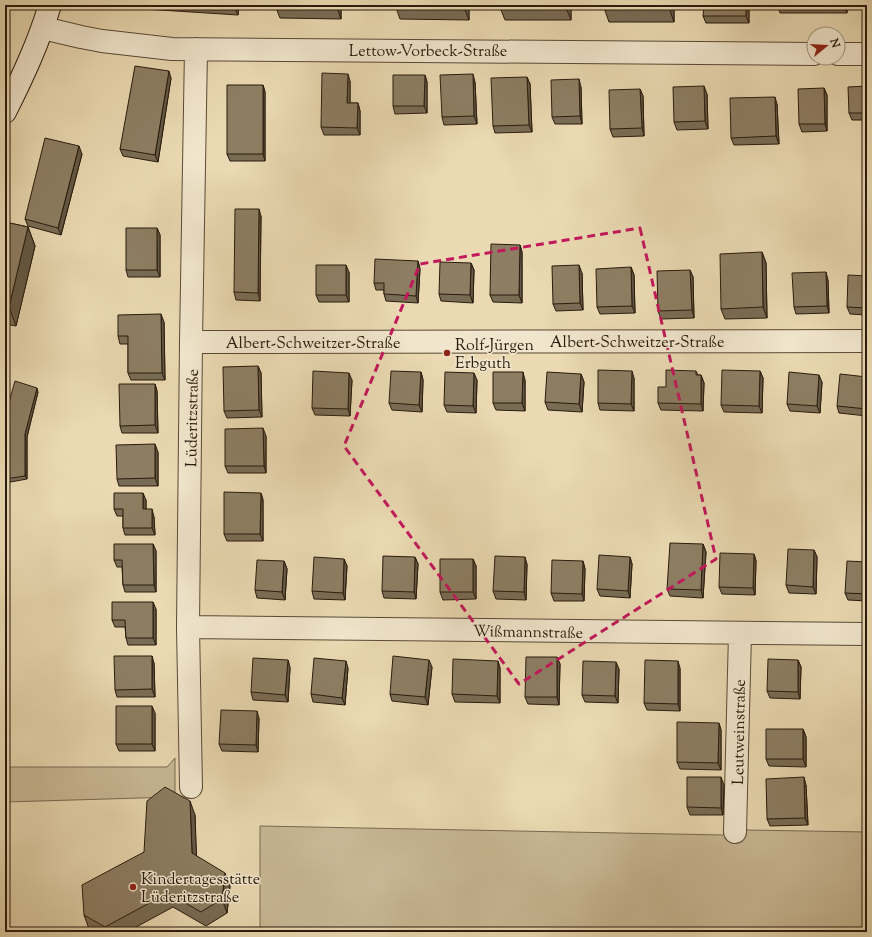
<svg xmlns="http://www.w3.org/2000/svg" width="872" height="937" font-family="'Sorts Mill Goudy',serif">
<rect width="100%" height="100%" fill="#ead9b2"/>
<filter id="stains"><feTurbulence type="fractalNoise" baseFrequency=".005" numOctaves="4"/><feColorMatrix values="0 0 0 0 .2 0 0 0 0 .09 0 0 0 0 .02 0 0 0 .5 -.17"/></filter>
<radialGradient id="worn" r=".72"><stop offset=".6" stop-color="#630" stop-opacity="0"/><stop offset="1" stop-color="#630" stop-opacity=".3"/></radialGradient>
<path fill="#c9b996" stroke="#796a52" d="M175,758V797L5,802V767H167Z
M260,826L723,835L746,830L867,832V932H260Z"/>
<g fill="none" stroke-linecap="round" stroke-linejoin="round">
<g stroke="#594a36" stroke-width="24">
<path id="street" d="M43,28L81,37L102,41L172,49L814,54
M838,54H867
M191,342L867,341
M188,627L867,634
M191,787L188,627L191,342L196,49
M735,832L740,633"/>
</g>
<g stroke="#291b0d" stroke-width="24">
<path id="secondary" d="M5,112C23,76 38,44 50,5"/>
</g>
<use href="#street" stroke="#f1e6cd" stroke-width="22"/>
<use href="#secondary" stroke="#f1e6cd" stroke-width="22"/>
</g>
<path fill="#796c55" stroke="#291b0d" d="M112,5H239L238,15L113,7Z
M275,5H341V19L280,18Z
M395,5H469V20L400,19Z
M499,5H571V20H505Z
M603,5H674V22H609Z
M749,5V23H706L703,16Z
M777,5H847V13H780Z
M425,75L427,82V113L395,114L393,106Z
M527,77L530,84L532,132L495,133L493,126Z
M171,78L158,162L123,156L120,149Z
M350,81V103H358L360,111V135H324L321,127Z
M475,82L477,124L444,125L442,117Z
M263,85L265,92V161H230L227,154Z
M867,86V120H852L849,113Z
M581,87L582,124H555L552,117Z
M824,88L827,95V131L802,132L799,124Z
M640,89L643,96L644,136L613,137L610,129Z
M707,94L708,129L677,130L674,122Z
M777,104L779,144L734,145L731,138Z
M82,154L61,235L28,226L25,219Z
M261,216L260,301L236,300L234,292Z
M5,222L28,227L35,246L16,326L5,324Z
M157,228L160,235V277H128L126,270Z
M520,245L522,252V303L493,302L490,295Z
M762,252L766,263L767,318L725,319L721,309Z
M418,261L420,269L418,303L386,301L384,294V290H376L374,283Z
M471,263L474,270L473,303L441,301L439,294Z
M631,267L634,275L635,313L600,314L597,307Z
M690,270L693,277L694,318L661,319L658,311Z
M349,272V302H319L316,295Z
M582,273L583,310L556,311L553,304Z
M867,276V315L850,314L847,307Z
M828,280L829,313L796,314L794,307Z
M164,322L165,380H131L128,373V344H120L118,336Z
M258,366L261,373L262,417L227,418L224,411Z
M696,371L698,375H701L704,383L703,411L661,410L658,403L666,387Z
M760,371L763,378L762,413L724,412L721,405Z
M421,372L423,380L422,412L392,410L389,403Z
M581,374L584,382L582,412L548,410L545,402Z
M867,377V416L839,413L837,406Z
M634,378V411L600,410L598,403Z
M352,380L350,416L315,415L312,408Z
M477,380L476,413L447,412L444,405Z
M525,380V411L496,410L493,403Z
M822,382L820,413L790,411L787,404Z
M155,384L157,391L158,433H122L120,426Z
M38,392L27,437V479L5,483V416Z
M266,436V473H228L225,466Z
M158,452V486H119L117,479Z
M261,493L263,500V541H227L224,534Z
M146,500V509L154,517L155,535H125L123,528V516H117L114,509Z
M153,544L156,551V592H125L123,585L122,567H117L114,560Z
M703,544L706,552L703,598L670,596L667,589Z
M814,550L817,557L816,594L789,593L786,585Z
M754,554L756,561L755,595L722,594L719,587Z
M415,557L418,564L416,599L384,598L382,591Z
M630,557L632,564L630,598L600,596L597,589Z
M344,559L347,566L345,600L314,599L312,591Z
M473,559L476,566V599L443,600L440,592Z
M284,561L287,569L285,600L257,598L255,590Z
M583,561L585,569L584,601H554L551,593Z
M867,562V601L848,600L845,593Z
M527,564L526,600L496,599L493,591Z
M156,609V645H128L126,638L125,627H115L112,620Z
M557,657L560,664L559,705L528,704L525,697Z
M288,660L290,668L288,702L253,700L251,692Z
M798,660L801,667L800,699L770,698L767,691Z
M498,661L500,668V703L455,702L452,694Z
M154,663L155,697H117L115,690Z
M432,667L428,705L392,701L390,694Z
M348,668L345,705L313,702L311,694Z
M680,668V711L647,710L644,703Z
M619,669L618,703L585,702L582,695Z
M5,682L9,692V726H5Z
M155,713V751H119L116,744Z
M259,718L258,752L222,751L219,744Z
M719,723L721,730V770L680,769L677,762Z
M803,729L806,737V767L769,766L766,759Z
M724,785L723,815H690L687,807Z
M806,785L808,825L770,826L767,819Z
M195,815L196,856L230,886L227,913L206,926L173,907L127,932H95L89,929L84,915L144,852Z"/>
<path fill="#635845" stroke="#291b0d" d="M236,5H239L238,15L235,8Z
M336,5H341V19Z
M463,5H469V20Z
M565,5H571V20Z
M668,5H674V22Z
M746,5H749V23L746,16Z
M844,5H847V13Z
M169,71L171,78L158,162L155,155Z
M348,74L350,81V110L347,103Z
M473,74L475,82L477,124L474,116Z
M425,75L427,82V113L424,106Z
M527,77L530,84L532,132L529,125Z
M579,79L581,87L582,124L580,116Z
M263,85L265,92V161L263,154Z
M704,86L707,94L708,129L705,121Z
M824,88L827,95V131L825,124Z
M640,89L643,96L644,136L642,128Z
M775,97L777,104L779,144L776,136Z
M358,103L360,111V135L357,128Z
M79,146L82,154L61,235L58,228Z
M259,209L261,216L260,301L258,293Z
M28,227L35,246L16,326L9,307Z
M157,228L160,235V277L157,270Z
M520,245L522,252V303L519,295Z
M762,252L766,263L767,318L763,307Z
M418,261L420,269L418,303L416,296Z
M471,263L474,270L473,303L470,295Z
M346,265L349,272V302L346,295Z
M579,265L582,273L583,310L580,303Z
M631,267L634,275L635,313L632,306Z
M690,270L693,277L694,318L692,310Z
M826,272L828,280L829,313L827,306Z
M161,314L164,322L165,380L162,373Z
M258,366L261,373L262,417L259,410Z
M632,371L634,378V411L631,404Z
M760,371L763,378L762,413L759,406Z
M421,372L423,380L422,412L419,405Z
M523,372L525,380V411L522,403Z
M349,373L352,380L350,416L348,409Z
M474,373L477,380L476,413L473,406Z
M581,374L584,382L582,412L579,404Z
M701,375L704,383L703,411L701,404Z
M819,375L822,382L820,413L817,406Z
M155,384L157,391L158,433L155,425Z
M37,388L38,392L27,437V479L25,476V434Z
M263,428L266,436V473L264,466Z
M155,444L158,452V486L155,478Z
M143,493L146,500V517L143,509Z
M261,493L263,500V541L260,534Z
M152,509L154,517L155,535L152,528Z
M153,544L156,551V592L154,585Z
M703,544L706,552L703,598L701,590Z
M814,550L817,557L816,594L813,587Z
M754,554L756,561L755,595L753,588Z
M415,557L418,564L416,599L414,592Z
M525,557L527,564L526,600L524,592Z
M630,557L632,564L630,598L628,591Z
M344,559L347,566L345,600L343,593Z
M473,559L476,566V599L473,592Z
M284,561L287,569L285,600L282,592Z
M583,561L585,569L584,601L582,594Z
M153,602L156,609V645L153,638Z
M152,656L154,663L155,697L152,689Z
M557,657L560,664L559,705L557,697Z
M288,660L290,668L288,702L285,695Z
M429,660L432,667L428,705L425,697Z
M798,660L801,667L800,699L798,692Z
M346,661L348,668L345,705L342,698Z
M498,661L500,668V703L497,696Z
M678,661L680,668V711L678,704Z
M616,662L619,669L618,703L615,696Z
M5,682L9,692V726L5,716Z
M152,706L155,713V751L152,744Z
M257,711L259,718L258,752L256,745Z
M719,723L721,730V770L718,763Z
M803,729L806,737V767L803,759Z
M721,777L724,785L723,815L721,808Z
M804,777L806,785L808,825L805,818Z
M190,801L195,815L197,867L192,853Z
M225,873L230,886L227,913L222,899Z"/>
<path fill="#8d7e63" stroke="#291b0d" d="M189,5H236L235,8Z
M704,5H746V16H703Z
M135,66L169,71L155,155L120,149Z
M322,73L348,74L347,103H358L357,128L321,127Z
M473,74L474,116L442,117L440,75Z
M393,75H425L424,106H393Z
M527,77L529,125L493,126L491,78Z
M579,79L580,116L552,117L551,80Z
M227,85H263V154H227Z
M704,86L705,121L674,122L673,87Z
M867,86V113H849L848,87Z
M824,88L825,124H799L798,89Z
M640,89L642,128L610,129L609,90Z
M775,97L776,136L731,138L730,98Z
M45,138L79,146L58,228L25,219Z
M235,209H259L258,293L234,292Z
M5,222L28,227L9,307L5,306Z
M126,228H157V270H126Z
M491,244L520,245L519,295H490Z
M762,252L763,307L721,309L720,254Z
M375,259L418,261L416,296L384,294V283H374Z
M440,262L471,263L470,295L439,294Z
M316,265H346V295H316Z
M579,265L580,303L553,304L552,266Z
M631,267L632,306L597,307L596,269Z
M690,270L692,310L658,311L657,271Z
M826,272L827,306L794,307L792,273Z
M848,275L867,276V308L847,307Z
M161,314L162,373H128V336H118V315Z
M258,366L259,410L224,411L223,367Z
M598,370L632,371L631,404L598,403Z
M666,370L696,371V375H701V404L658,403V387H666Z
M722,370L760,371L759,406L721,405Z
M313,371L349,373L348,409L312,408Z
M391,371L421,372L419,405L389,403Z
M445,372L474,373L473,406L444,405Z
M493,372H523L522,403H493Z
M547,372L581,374L579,404L545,402Z
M789,372L819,375L817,406L787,404Z
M840,374L867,377V409L837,406Z
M15,381L37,388L25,434V476L5,479V416Z
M119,384H155V425L120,426Z
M263,428L264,466H225V429Z
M155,444V478L117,479L116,445Z
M224,492L261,493L260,534H224Z
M114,493H143V509H152V528H123V509H114Z
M670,543L703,544L701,590L667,589Z
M114,544H153L154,585H123L122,560H114Z
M788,549L814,550L813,587L786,585Z
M720,553L754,554L753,588L719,587Z
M599,555L630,557L628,591L597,589Z
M383,556L415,557L414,592L382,591Z
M495,556L525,557L524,592L493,591Z
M314,557L344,559L343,593L312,591Z
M440,559H473V592H440Z
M257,560L284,561L282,592L255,590Z
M552,560L583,561L582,594L551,593Z
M847,561L867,562V594L845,593Z
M112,602H153V638H126L125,620H112Z
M114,656H152V689L115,690Z
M393,656L429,660L425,697L390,694Z
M526,657H557V697H525Z
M253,658L288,660L285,695L251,692Z
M314,658L346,661L342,698L311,694Z
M453,659L498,661L497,696L452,694Z
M768,659L798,660V692L767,691Z
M645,660L678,661V704L644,703Z
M583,661L616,662L615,696L582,695Z
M116,706H152V744H116Z
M221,710L257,711L256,745L219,744Z
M677,722L719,723L718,763L677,762Z
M766,729H803V759H766Z
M687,777H721V808L687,807Z
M804,777L805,818L767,819L766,779Z
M165,787L190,801L192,853L225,873L222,899L201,912L168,893L105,927L84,915L82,885L144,852L147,801Z"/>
<path fill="none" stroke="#c2185b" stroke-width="3" stroke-dasharray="8 5" stroke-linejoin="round" d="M640,228L716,559L519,684L344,446L420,264Z"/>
<g fill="#8f2418" stroke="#f1e6cd" stroke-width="1.5">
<circle cx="447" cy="353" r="4"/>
<circle cx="133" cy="887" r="4"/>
</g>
<g text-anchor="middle" stroke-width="3" stroke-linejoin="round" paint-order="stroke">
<g font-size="16" fill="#291b0d" stroke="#f1e6cd">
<text x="428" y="56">Lettow-Vorbeck-Straße</text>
<text x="637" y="347">Albert-Schweitzer-Straße</text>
<text x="313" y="348">Albert-Schweitzer-Straße</text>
<text transform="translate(191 418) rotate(-89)" y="6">Lüderitzstraße</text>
<text transform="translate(528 631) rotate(1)" y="6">Wißmannstraße</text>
<text transform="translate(738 732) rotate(-89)" y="6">Leutweinstraße</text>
</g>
<g font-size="16" fill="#291b0d" stroke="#f1e6cd" text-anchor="start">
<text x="455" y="350">Rolf-Jürgen<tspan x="455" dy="18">Erbguth</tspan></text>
<text x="141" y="884">Kindertagesstätte<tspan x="141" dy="18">Lüderitzstraße</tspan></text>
</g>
</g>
<rect width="872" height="937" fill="none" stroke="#ead9b2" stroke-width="20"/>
<rect x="6" y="6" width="860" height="925" fill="none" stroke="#291b0d" stroke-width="2"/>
<rect x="10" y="10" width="852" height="917" fill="none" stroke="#291b0d"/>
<g transform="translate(826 46) rotate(72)"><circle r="19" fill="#f1e6cd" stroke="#a19580"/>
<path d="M0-3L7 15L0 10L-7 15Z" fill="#8f2418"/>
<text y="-6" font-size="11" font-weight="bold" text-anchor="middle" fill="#291b0d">N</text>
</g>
<rect width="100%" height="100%" filter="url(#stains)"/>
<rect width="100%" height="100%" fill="url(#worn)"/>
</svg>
